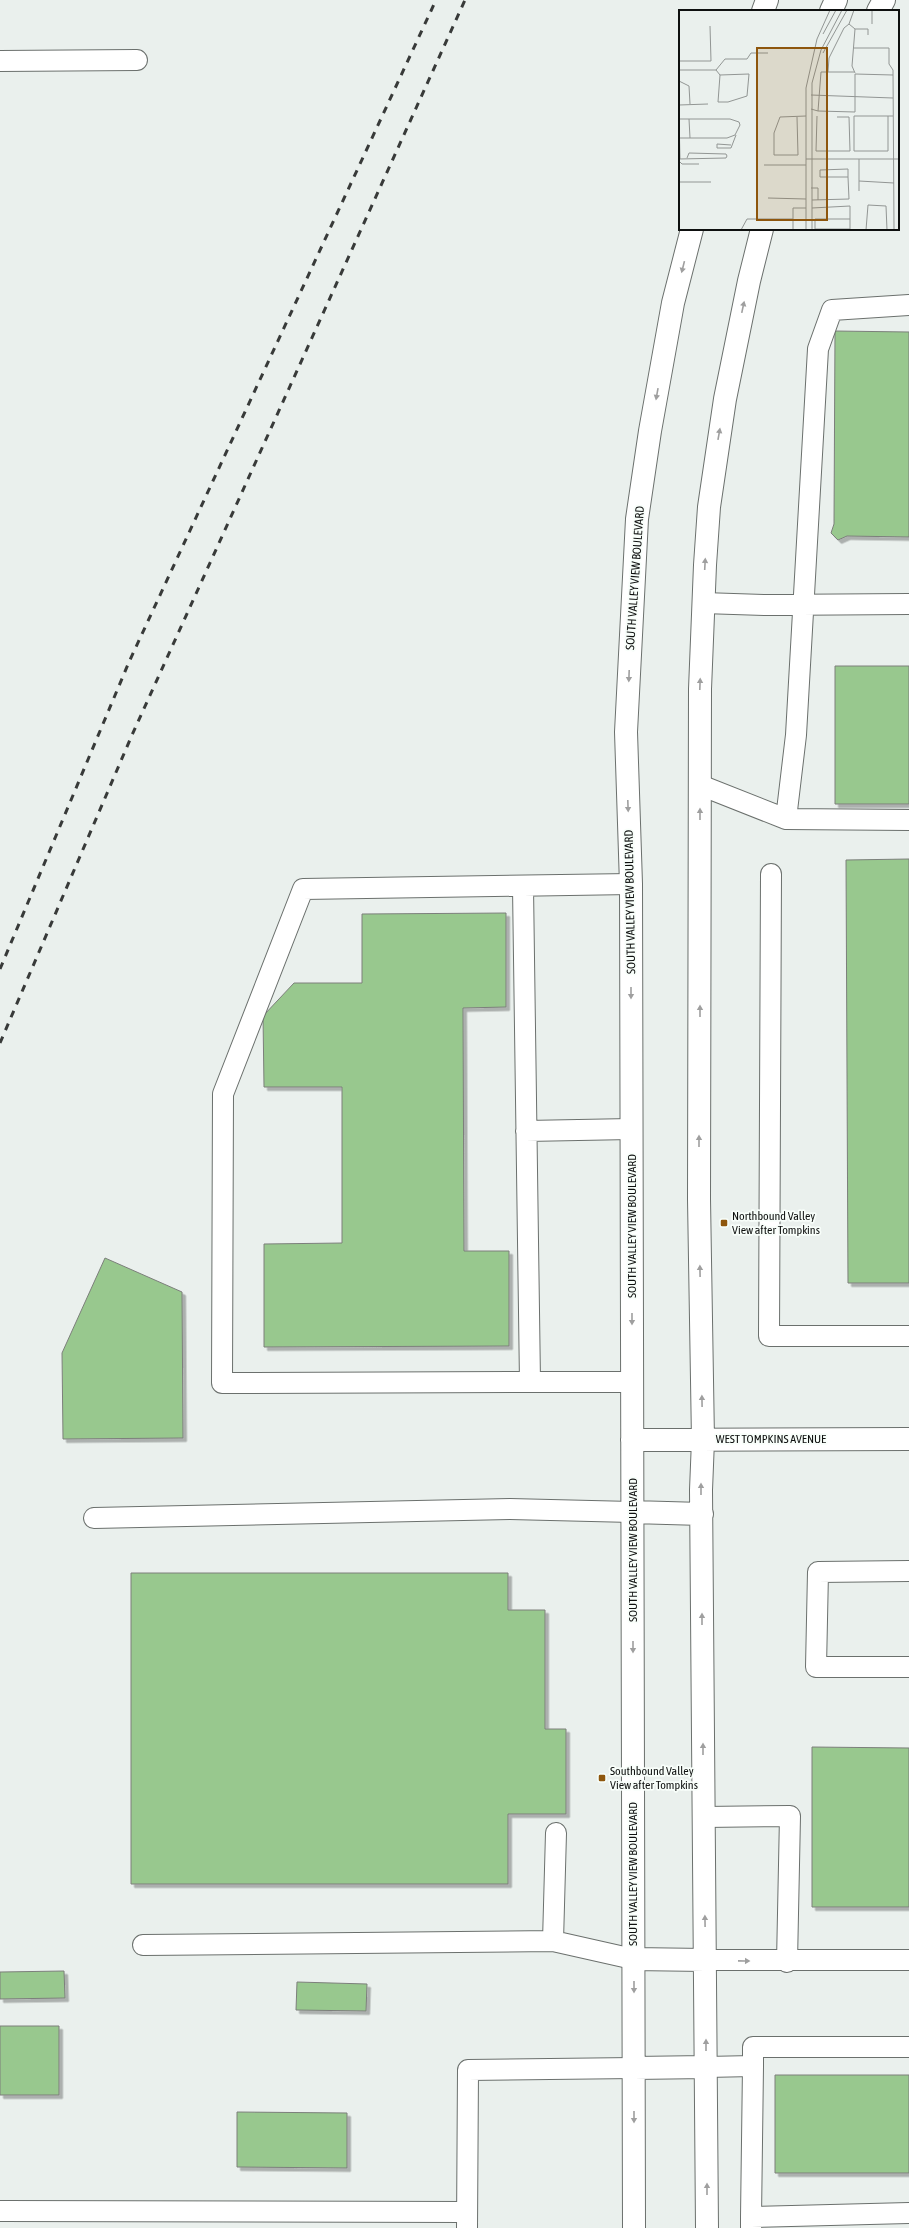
<svg xmlns="http://www.w3.org/2000/svg" width="909" height="2228" font-family="'Asap Condensed',sans-serif">
<defs>
<filter id="shadow"><feDropShadow dx="3.5" dy="3.5" stdDeviation="0" flood-color="#0004"/></filter>
</defs>
<rect width="100%" height="100%" fill="#eaf0ed"/>
<path fill="#98c88e" stroke="#7c7f7b" filter="url(#shadow)" d="M835,331L909,332V537L847,536L838,540L831,533L834,524Z
M835,666H909V804H835Z
M909,859V1283H848L846,860Z
M506,913V1007L463,1008L464,1251H509V1346L264,1347V1244L342,1243V1087H264L263,1016L294,983H362V914Z
M105,1258L182,1292L183,1438L63,1439L62,1353Z
M131,1573H508V1610H545V1729H566V1814H508V1884H131Z
M812,1747L909,1748V1907H812Z
M64,1971L65,1998L0,1999V1972Z
M297,1982L367,1984L366,2011L296,2010Z
M0,2026H59V2095H0Z
M775,2075H909V2173H775Z
M237,2112L347,2113V2168L237,2167Z"/>
<g fill="none" stroke-linecap="round" stroke-linejoin="round">
<g stroke="#6b706d" stroke-width="22">
<path id="lane" d="M0,61L137,60
M703,603L765,605L909,604
M700,785L786,819L909,820
M786,819L796,735L818,349L832,310L909,305
M771,874L769,1336H909
M523,887L530,1382L222,1383L223,1094L303,889L631,884
M526,1131L631,1129
M530,1382H632
M94,1518L510,1509L632,1512
M909,1571L818,1572L816,1667H909
M704,1817L790,1816L787,1962
M553,1941L556,1833
M143,1945L553,1941L633,1959
M705,1960H909
M706,2067L753,2066V2047H909
M0,2211L467,2212
M751,2217L753,2066
M467,2228L468,2070L634,2068
M751,2228V2217L909,2213"/>
</g>
<g stroke="#6b706d" stroke-width="24">
<path id="secondary" d="M763,11L767,0
M831,11L836,0
M878,11L884,0
M632,1440L909,1439
M632,1512L702,1514
M633,1959L705,1960
M634,2068L706,2067
M634,2228L631,884L626,732L637,519L650,431L673,303L692,229
M707,2228L701,1490L703,1440L699,1199L700,689L705,565L709,507L725,399L749,281L762,229"/>
</g>
<use href="#lane" stroke="#fff" stroke-width="20"/>
<use href="#secondary" stroke="#fff" stroke-width="22"/>
<path stroke="#383a39" stroke-width="3" stroke-dasharray="7 7" stroke-linecap="butt" d="M0,969L129,662L436,0
M0,1043L132,735L465,0"/>
</g>
<defs><path id="oneway-solid" d="M-6-.8H1V-3.2L6.5 0L1 3.2V.8H-6Z"/></defs>
<g fill="#9f9f9f">
<use href="#oneway-solid" transform="translate(683 267) rotate(104)"/>
<use href="#oneway-solid" transform="translate(743 307) rotate(-78)"/>
<use href="#oneway-solid" transform="translate(657 394) rotate(100)"/>
<use href="#oneway-solid" transform="translate(719 434) rotate(-80)"/>
<use href="#oneway-solid" transform="translate(705 564) rotate(-87)"/>
<use href="#oneway-solid" transform="translate(629 676) rotate(92)"/>
<use href="#oneway-solid" transform="translate(700 684) rotate(-88)"/>
<use href="#oneway-solid" transform="translate(628 806) rotate(88)"/>
<use href="#oneway-solid" transform="translate(700 814) rotate(-90)"/>
<use href="#oneway-solid" transform="translate(631 993) rotate(90)"/>
<use href="#oneway-solid" transform="translate(700 1011) rotate(-90)"/>
<use href="#oneway-solid" transform="translate(699 1141) rotate(-90)"/>
<use href="#oneway-solid" transform="translate(700 1271) rotate(-91)"/>
<use href="#oneway-solid" transform="translate(632 1319) rotate(90)"/>
<use href="#oneway-solid" transform="translate(702 1401) rotate(-91)"/>
<use href="#oneway-solid" transform="translate(701 1489) rotate(-90)"/>
<use href="#oneway-solid" transform="translate(702 1619) rotate(-90)"/>
<use href="#oneway-solid" transform="translate(633 1647) rotate(90)"/>
<use href="#oneway-solid" transform="translate(703 1749) rotate(-90)"/>
<use href="#oneway-solid" transform="translate(705 1921) rotate(-91)"/>
<use href="#oneway-solid" transform="translate(744 1961) rotate(1)"/>
<use href="#oneway-solid" transform="translate(634 1987) rotate(90)"/>
<use href="#oneway-solid" transform="translate(706 2045) rotate(-90)"/>
<use href="#oneway-solid" transform="translate(634 2117) rotate(90)"/>
<use href="#oneway-solid" transform="translate(707 2189) rotate(-90)"/>
</g>
<g fill="#8e560d" stroke="#f8fefa" stroke-width="1.5">
<rect x="720" y="1219" width="8" height="8" rx="2"/>
<rect x="598" y="1774" width="8" height="8" rx="2"/>
</g>
<g text-anchor="middle" stroke-width="3.5" stroke-linejoin="round" paint-order="stroke">
<g font-size="12" fill="#0e100f" stroke="#f8fefa">
<text transform="translate(635 578) rotate(-86)" y="4">SOUTH VALLEY VIEW BOULEVARD</text>
<text transform="translate(630 902) rotate(-91)" y="4">SOUTH VALLEY VIEW BOULEVARD</text>
<text transform="translate(632 1226) rotate(-90)" y="4">SOUTH VALLEY VIEW BOULEVARD</text>
<text x="771" y="1443">WEST TOMPKINS AVENUE</text>
<text transform="translate(633 1550) rotate(-90)" y="4">SOUTH VALLEY VIEW BOULEVARD</text>
<text transform="translate(633 1874) rotate(-90)" y="4">SOUTH VALLEY VIEW BOULEVARD</text>
</g>
<g font-size="12" fill="#0e100f" stroke="#f8fefa" text-anchor="start">
<text x="732" y="1220">Northbound Valley<tspan x="732" dy="14">View after Tompkins</tspan></text>
<text x="610" y="1775">Southbound Valley<tspan x="610" dy="14">View after Tompkins</tspan></text>
</g>
</g>
<g transform="translate(679 10)">
<rect width="220" height="220" fill="#eaf0ed"/>
<path fill="none" stroke="#929694" stroke-width="1" d="M193,0V14M170,14L176,19L173,56L176,63M170,14L175,0M176,19H189V25M144,24L157,0M175,38H210V54L214,60M144,43L168,0M0,51H32L31,16M0,60H37M37,60L41,65L39,92H49L68,86L70,64L41,65M37,60L46,49H68L72,43H89M214,60L215,220M220,60V32M149,62L150,48L165,18L170,14M0,71L10,76L11,94M132,85L214,88M0,95L29,94M132,99L139,101L176,102V64L214,65M139,101L142,62H175M138,106L137,141H171L170,107H158M209,106V141H175V106H214M118,107L119,145H95V123L101,107L127,106M0,109L1,149M1,109H51L60,112L61,115L56,125L48,128H1M10,109L11,128M52,135L38,134V138H52L57,125M0,149L47,148L48,146L47,144L10,143L8,148M127,149H220M180,149V181M0,151L3,154H20M85,155H127M180,171L215,173M0,172H32M132,178H139V190M89,188L127,189M133,190L170,189L169,167H141V160L169,159V167M133,198L171,196V220M171,209H136V219H171M62,220L68,209H114M114,220V198H127M127,220V78L138,29L151,0M133,220V73L142,40L163,0M187,220L189,195L207,196L208,220"/>
<path fill="#8e560d" fill-opacity="0.15" stroke="#8e560d" stroke-width="2" d="M78,38H148V210H78Z"/>
<rect width="220" height="220" fill="none" stroke="#0e100f" stroke-width="2"/>
</g>
</svg>
